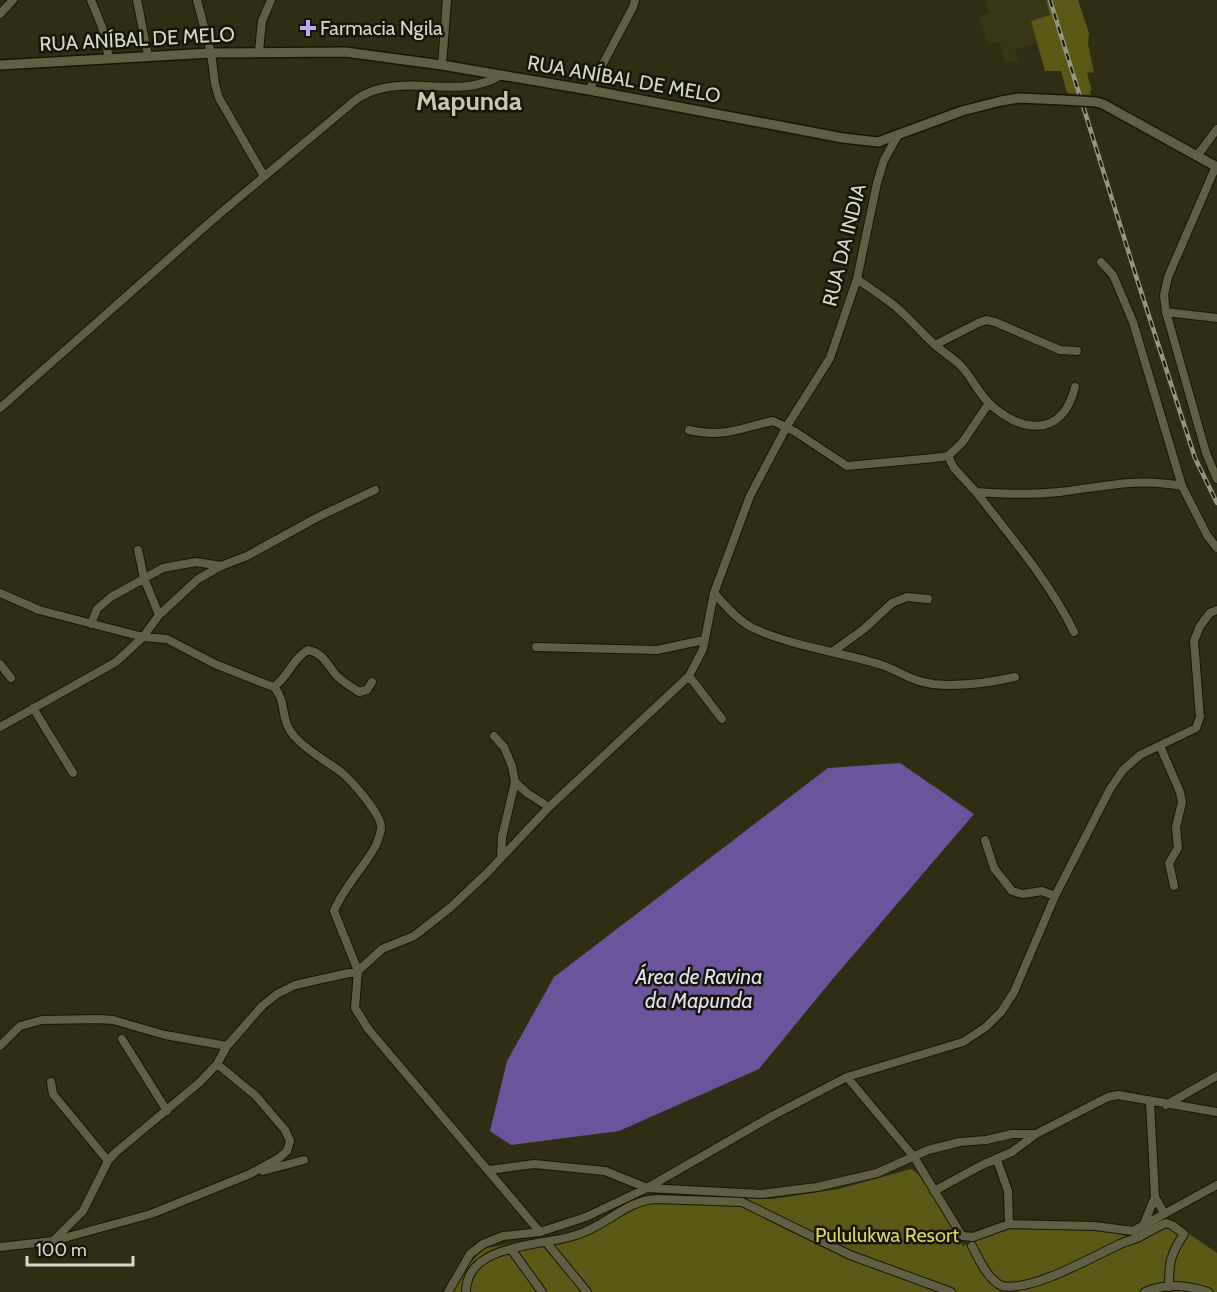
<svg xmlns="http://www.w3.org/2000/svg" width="1217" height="1292" font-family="Cabin,sans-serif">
<rect width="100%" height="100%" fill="#2f2e14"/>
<path fill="#383715" d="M985,0H1046L1050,16L1031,21L1037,44L1015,50L1018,62H1005L999,42L988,45L979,16L989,13Z"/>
<path fill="#5b5714" d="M1046,0H1078L1089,33L1088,44L1094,72L1087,73L1091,88L1090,95L1067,93L1061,71H1045L1031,21L1050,15Z
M911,1169L920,1175L963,1246L987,1235L1009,1229L1034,1227L1104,1230L1133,1238L1169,1220L1217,1253V1292H453C463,1276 470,1258 487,1248L580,1231L641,1198L649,1196L773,1199L839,1189Z"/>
<path fill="#6b549c" d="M900,763L974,814L831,981L759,1069L619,1131L511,1145L490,1131L507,1061L554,977L828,768Z"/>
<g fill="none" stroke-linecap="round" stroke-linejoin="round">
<g stroke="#171600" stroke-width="10">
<path id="minor" d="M91,0L102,27L109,58
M137,0L148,56
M197,0L211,53L215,84L219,98L264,176
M0,14L13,0
M259,51L262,21L271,0
M442,65L447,0
M589,90L633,7L635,0
M1197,156L1217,129
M1216,166L1168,277L1164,295L1166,312L1206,453L1217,479
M1101,262L1113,275L1133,322L1182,486L1207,535L1217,548
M857,279C870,288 883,297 895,306C909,318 921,332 935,345C943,352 953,358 960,365C971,376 977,391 988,402C1020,434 1063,438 1075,387
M1166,312L1217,318
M935,345L978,323L986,320L995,322L1060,350L1077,351
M0,408L217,216L358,98C364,95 370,91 376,90C417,77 462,99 501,75
M689,430C726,438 739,428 773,421L794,431L847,466L934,458L948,456L962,443L989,403
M948,456L954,468L976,492C1003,494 1032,495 1059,492C1103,487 1137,477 1182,486
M976,492C1011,537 1049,581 1074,632
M138,550L144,578L159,615
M0,593L39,610L143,637L167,639L215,664L268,685L274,687C288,677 293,658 308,650C323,653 327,664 336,675C343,682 351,687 359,692L367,690L372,682
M714,593C726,606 738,621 755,629C795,647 841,652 882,665C901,672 911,681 933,684C961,687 988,683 1015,677
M91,624L97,609L111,597L163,568L196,562L221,566
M536,647L657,650L704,640
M832,652L864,629L892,603L907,597L928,599
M0,664L11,678
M689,676L722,719
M274,687C287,701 280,721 294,736C307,751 325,760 341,772C352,781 381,814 381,827C381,833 378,840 376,845C364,868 344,886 334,911L358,971L355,1008L369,1030L540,1232
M33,708L73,773
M0,727L116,662L143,637L159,615L198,579L221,566L247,556L318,517L375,490
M494,736L504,747L512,766L515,782L502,837L501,858
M1160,746L1180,792L1182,802L1176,827L1178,848L1169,863L1174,886
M515,782L527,793L549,807
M985,840L994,868L1012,891L1023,894L1042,891L1055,896
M122,1039L167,1111
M0,1046L20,1026L42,1020L99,1019L113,1020L165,1035L227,1046
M847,1077L914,1157L962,1236L973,1237L1009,1224
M51,1082L53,1094L108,1161
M1150,1102L1155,1197L1164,1213
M1166,1105L1217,1076
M997,1160L1008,1191L1009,1224L1095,1226L1133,1231L1217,1185
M489,1170L534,1164L605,1171L647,1188L761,1194L817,1187L877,1173L928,1150L960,1142L986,1140L1012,1134H1036
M263,1171L304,1160
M934,1191L982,1165L1012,1152L1036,1134L1108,1097L1118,1095L1217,1112
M1143,1226L1155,1197
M53,1241L83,1211L108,1161L115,1153L200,1082L217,1064L227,1046L262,1006L277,994L295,985L358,971L382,949L414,936L451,907L487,873L549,807L689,676L703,649L714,593L750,496L787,426L830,358L857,279L877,183L884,160L898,135
M546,1242L587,1292
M972,1246C979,1259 987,1279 1002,1286C1032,1292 1092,1257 1120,1244C1126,1241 1132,1240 1137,1238C1147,1233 1156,1227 1166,1223L1172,1225L1184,1234C1170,1255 1169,1262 1169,1287
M0,1247L53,1241L151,1214L250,1174L279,1158L287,1151L290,1141L285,1130L256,1096L217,1064
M448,1292L470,1254L483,1244L503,1236L540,1232L586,1217L647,1188L772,1116L847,1077L963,1042L986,1027L1001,1012L1014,992L1055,896L1110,789L1123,770L1140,755L1196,728L1200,717L1194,641L1200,626L1210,613L1217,610
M466,1292C466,1266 489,1254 511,1249
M542,1292L511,1249C532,1242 555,1242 576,1235C605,1227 626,1200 657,1199L742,1202L850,1255L951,1292
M1145,1292C1167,1283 1186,1285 1208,1292"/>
</g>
<g stroke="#171600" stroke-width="12">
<path id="tertiary" d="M0,65L211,53L345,52L442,65L589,90L843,138L878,142L962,111L1001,101L1019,98L1063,100
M1096,102L1103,104L1217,167"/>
</g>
<use href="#minor" stroke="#605f43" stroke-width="8"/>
<use href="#tertiary" stroke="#605f43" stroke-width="9"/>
<g stroke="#959582" stroke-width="4.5">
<path id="rail" d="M1050,0L1136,276L1195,458L1217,503"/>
</g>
<use href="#rail" stroke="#16150a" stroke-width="2" stroke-dasharray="7" stroke-linecap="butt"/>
<g stroke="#171600" stroke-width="12" stroke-linecap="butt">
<path id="tertiary-bridge" d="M1063,100L1096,102"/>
</g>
<use href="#tertiary-bridge" stroke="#605f43" stroke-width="9"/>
</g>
<path fill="#bfa9f4" stroke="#16150a" stroke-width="2" d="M305 19h6v6h6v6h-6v6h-6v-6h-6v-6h6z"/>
<g text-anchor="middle" stroke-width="5" stroke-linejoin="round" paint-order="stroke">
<g font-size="20" fill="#d8d8c9" stroke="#16150a" text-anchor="start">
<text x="320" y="35">Farmacia Ngila</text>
</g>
<g font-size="20" fill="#d8d8c9" stroke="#16150a">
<text transform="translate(137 39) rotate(-3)" y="7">RUA ANÍBAL DE MELO</text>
<text transform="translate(624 79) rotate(10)" y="7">RUA ANÍBAL DE MELO</text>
<text transform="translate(844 245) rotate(-76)" y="7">RUA DA INDIA</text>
</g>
<g font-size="20" fill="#dbd55b" stroke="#16150a">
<text x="887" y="1242">Pululukwa Resort</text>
</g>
<g font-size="21" font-style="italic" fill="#e3def3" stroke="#16150a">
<text x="699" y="984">Área de Ravina<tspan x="699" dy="24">da Mapunda</tspan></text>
</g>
<g font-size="26" font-weight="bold" fill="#c9c8a9" stroke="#16150a">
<text x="469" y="110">Mapunda</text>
</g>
</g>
<path d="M27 1256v9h106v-9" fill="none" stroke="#d8d8c9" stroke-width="3"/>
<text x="36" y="1256" font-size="18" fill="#d8d8c9" stroke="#16150a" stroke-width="4.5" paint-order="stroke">100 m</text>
</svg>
